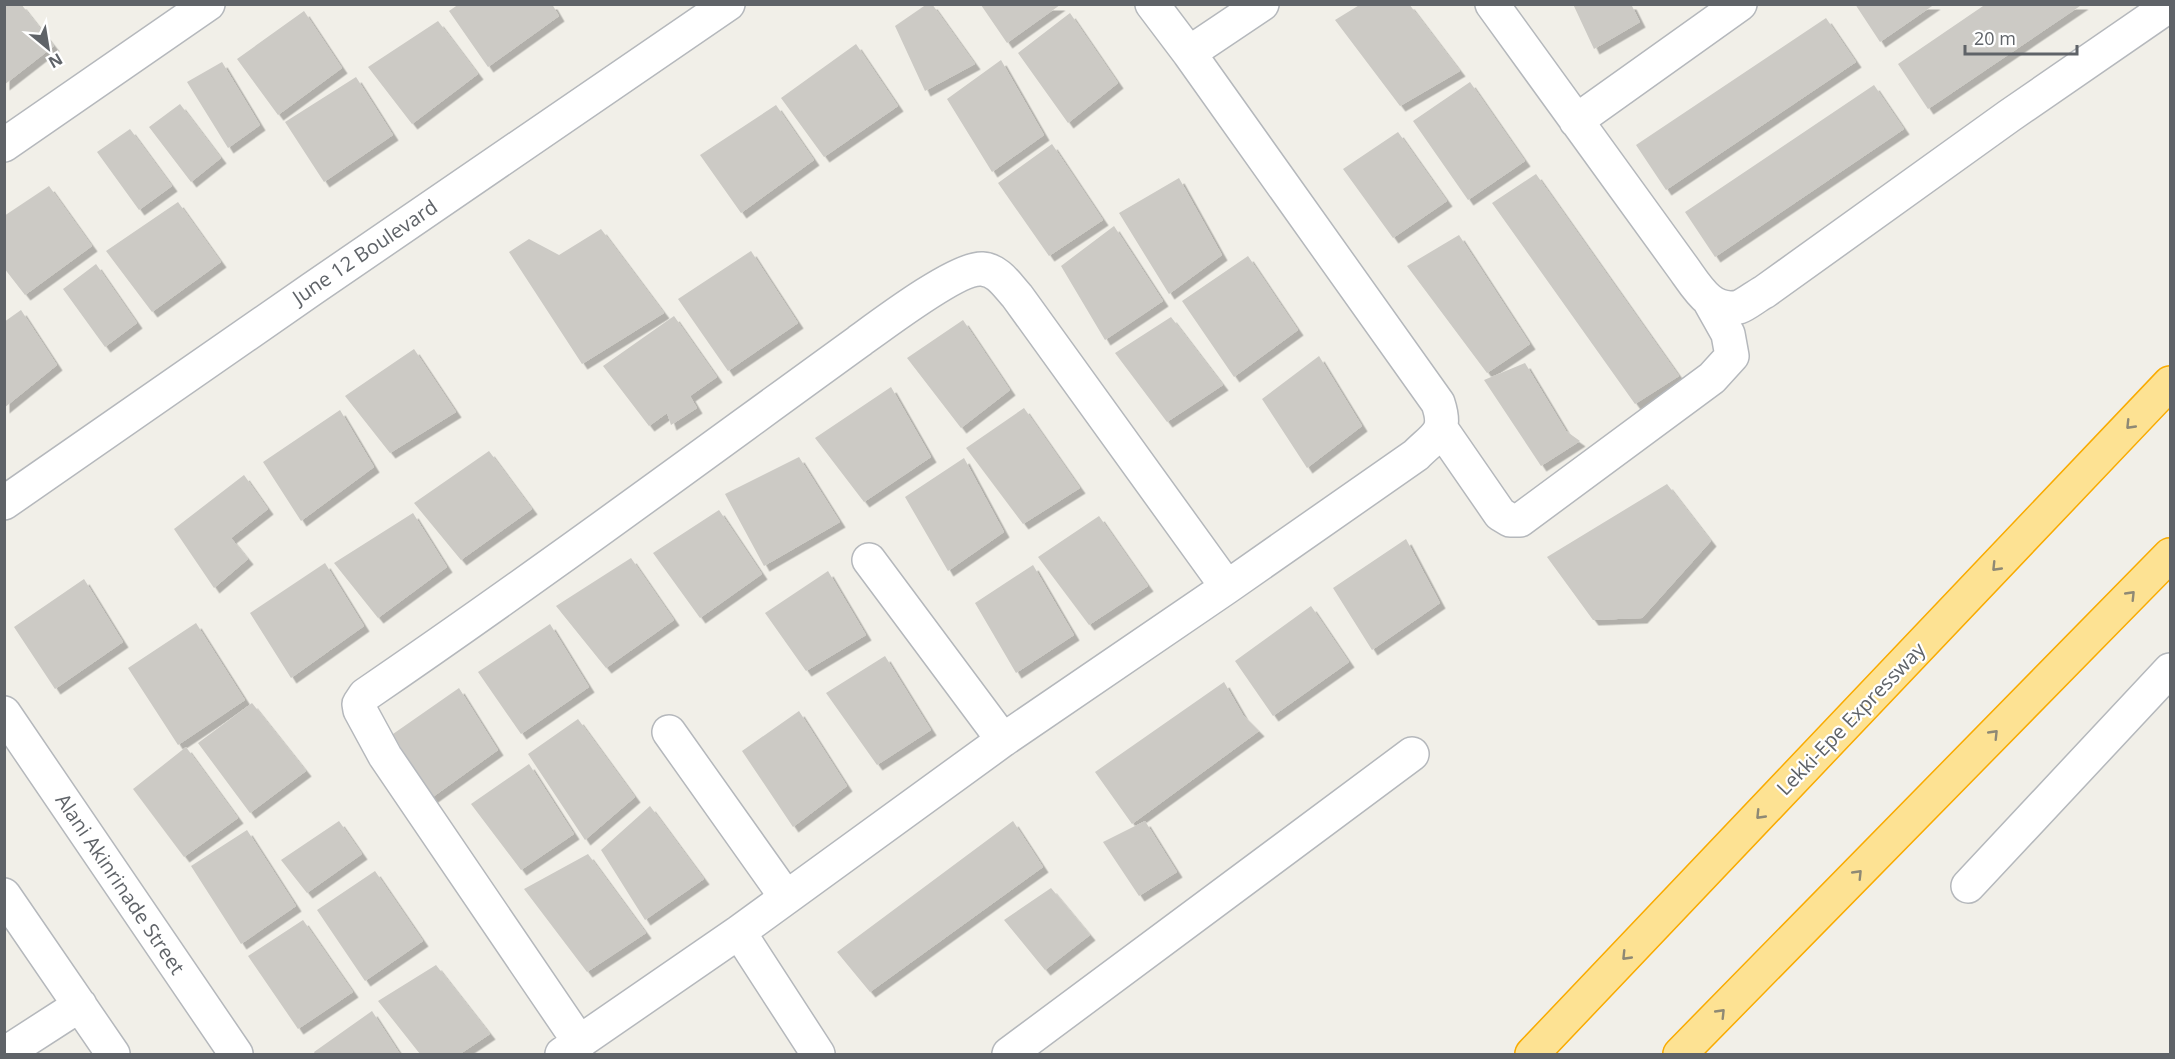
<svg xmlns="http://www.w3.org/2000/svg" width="2175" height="1059" font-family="'Open Sans',sans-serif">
<defs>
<filter id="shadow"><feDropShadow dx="5.5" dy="5.5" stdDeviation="0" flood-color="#0004"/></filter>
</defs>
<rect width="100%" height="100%" fill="#f1efe8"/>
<path fill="#cccac5" filter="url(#shadow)" d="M4,4H21L54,46L4,85Z
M459,4H552L559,16L488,67L449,11Z
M927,4H932L975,64L925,91L895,26Z
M1361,4H1409L1460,71L1400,106L1335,20Z
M1573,4H1631L1640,22L1594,49Z
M1855,4H1935L1880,42Z
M1986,4H2083L1928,109L1898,64Z
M981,5H1060L1007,43Z
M304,11L342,68L278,115L237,59Z
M1070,13L1118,83L1068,123L1018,53Z
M1826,18L1856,62L1666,190L1636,145Z
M438,21L478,74L412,124L368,67Z
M856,44L898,106L824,157L781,98Z
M1001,60L1044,135L992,172L947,99Z
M222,62L260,125L228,148L187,82Z
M356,77L393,135L324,182L285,122Z
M1470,82L1525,161L1468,200L1413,121Z
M1874,85L1904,129L1715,257L1685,212Z
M180,104L221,158L191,182L149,127Z
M776,105L814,160L741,213L700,155Z
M130,129L172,186L139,210L97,152Z
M1398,132L1447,201L1393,238L1343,169Z
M1052,144L1103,220L1049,256L998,183Z
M1536,174L1679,376L1635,404L1492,203Z
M1179,178L1222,255L1169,294L1119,213Z
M49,186L92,246L25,295L4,268V216Z
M178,202L221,262L152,312L106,251Z
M1114,226L1163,301L1105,340L1061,266Z
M601,229L664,313L582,364L509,252L529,239L559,255Z
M1459,235L1530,344L1487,373L1407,266Z
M751,251L798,323L728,371L678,299Z
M1248,256L1298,330L1234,377L1182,301Z
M96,264L137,323L105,347L63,289Z
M21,310L57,365L4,408V322Z
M674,316L717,377L690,396L697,408L671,425L667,413L649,426L603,366Z
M1171,317L1223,385L1167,422L1115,353Z
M963,320L1010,390L961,428L907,358Z
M414,349L456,412L390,453L345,396Z
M1319,356L1362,426L1307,468L1262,399Z
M1525,363L1566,431L1580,441L1541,466L1484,380Z
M891,387L931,457L864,502L815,438Z
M1024,408L1080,488L1023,524L966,448Z
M340,410L374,467L301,521L263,462Z
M489,451L532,509L461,560L414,503Z
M799,457L840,522L764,566L725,494Z
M964,458L1004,532L948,571L905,497Z
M244,475L268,509L231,538L248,559L214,588L174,529Z
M1667,484L1711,541L1642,618L1593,620L1547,557Z
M719,510L762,574L700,618L653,553Z
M413,513L447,567L378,618L334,563Z
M1099,516L1148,586L1089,625L1038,557Z
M1406,539L1440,603L1372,650L1333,588Z
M631,558L674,620L606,668L556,606Z
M325,563L364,626L291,678L250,613Z
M1033,565L1074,635L1016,673L975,603Z
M828,571L866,635L806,671L765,613Z
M84,579L123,642L55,689L14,627Z
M1311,606L1349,662L1273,716L1235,661Z
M196,623L245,700L178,745L128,668Z
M550,624L589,687L521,734L478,672Z
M885,656L931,730L877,765L826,693Z
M1224,682L1243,715L1259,731L1132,824L1095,772Z
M459,688L498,750L430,799L393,734Z
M252,703L306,771L250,813L198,743Z
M799,711L847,786L793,827L742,751Z
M578,719L635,797L585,840L528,754Z
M186,747L238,818L184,857L133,789Z
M529,764L574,834L521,870L471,804Z
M650,806L704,879L645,920L601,850Z
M339,821L362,854L307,893L281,860Z
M1013,821L1043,867L870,992L837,952Z
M1145,821L1177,872L1139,896L1103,842Z
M247,830L296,906L241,944L191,866Z
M588,854L646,933L587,972L524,889Z
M375,871L423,941L365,981L317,910Z
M1051,888L1090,935L1045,970L1004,920Z
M303,920L353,992L298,1029L248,956Z
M436,965L490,1034L460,1054H420L378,1001Z
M372,1011L400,1054H315L314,1052Z"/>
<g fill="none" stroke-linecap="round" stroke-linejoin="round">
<g stroke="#b5b8bc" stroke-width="36">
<path id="minor" d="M1492,4L1681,265C1696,285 1710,314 1739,307C1747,304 1756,296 1764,292L2009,116L2170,5
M1189,53L1262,4
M1576,121L1740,4
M4,145L208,4
M1442,430L1500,514L1510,520H1520L1712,378L1732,356L1728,334L1710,302
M4,503L312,289L728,4
M869,560L1003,740
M4,713L236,1054
M669,732L786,897
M1968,886L2170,670
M4,895L113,1054
M739,932L818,1054
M580,1043L385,756L360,710L359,704L365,695C532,581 695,460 858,342C880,326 958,267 982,269C998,270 1007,285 1017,296L1227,587
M4,1054L80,1005
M562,1054L739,932L1003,740L1227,587L1416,455C1436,435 1448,433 1438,403L1189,53L1152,4
M1009,1054L1412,754"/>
</g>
<g stroke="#f9ab00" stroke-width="36">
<path id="highway" d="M1532,1054L2170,383
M1680,1054L2170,555"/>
</g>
<use href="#minor" stroke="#fff" stroke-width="33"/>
<use href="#highway" stroke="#fde293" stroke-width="33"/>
</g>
<defs><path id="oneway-chevron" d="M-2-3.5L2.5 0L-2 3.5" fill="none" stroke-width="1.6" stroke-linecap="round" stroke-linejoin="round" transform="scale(1.5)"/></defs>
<g stroke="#8e8975">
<use href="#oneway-chevron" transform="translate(2130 425) rotate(134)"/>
<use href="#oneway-chevron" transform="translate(1996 567) rotate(134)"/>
<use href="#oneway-chevron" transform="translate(2131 595) rotate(-46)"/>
<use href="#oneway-chevron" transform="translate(1994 734) rotate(-46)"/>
<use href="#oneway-chevron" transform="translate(1760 815) rotate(134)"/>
<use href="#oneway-chevron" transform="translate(1858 874) rotate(-46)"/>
<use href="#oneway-chevron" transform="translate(1626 956) rotate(134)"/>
<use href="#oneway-chevron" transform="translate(1721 1013) rotate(-46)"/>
</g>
<g text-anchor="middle" stroke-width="4.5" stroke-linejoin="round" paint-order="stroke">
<g font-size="20" fill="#5f6368" stroke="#fff">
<text transform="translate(365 252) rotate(-34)" y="7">June 12 Boulevard</text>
<text transform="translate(1851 719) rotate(-46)" y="7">Lekki-Epe Expressway</text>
<text transform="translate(120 884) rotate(56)" y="7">Alani Akinrinade Street</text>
</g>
</g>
<rect width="2175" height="1059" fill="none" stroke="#5f6368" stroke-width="12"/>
<g transform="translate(48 48) rotate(150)" stroke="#ffffff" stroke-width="4.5" paint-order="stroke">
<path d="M0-4.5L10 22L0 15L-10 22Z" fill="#5f6368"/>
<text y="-9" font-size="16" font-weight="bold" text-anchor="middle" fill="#5f6368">N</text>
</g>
<path d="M1965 45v9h112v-9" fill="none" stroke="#5f6368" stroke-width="3"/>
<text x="1974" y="45" font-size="18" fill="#5f6368" stroke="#ffffff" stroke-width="4.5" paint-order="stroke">20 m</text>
</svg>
